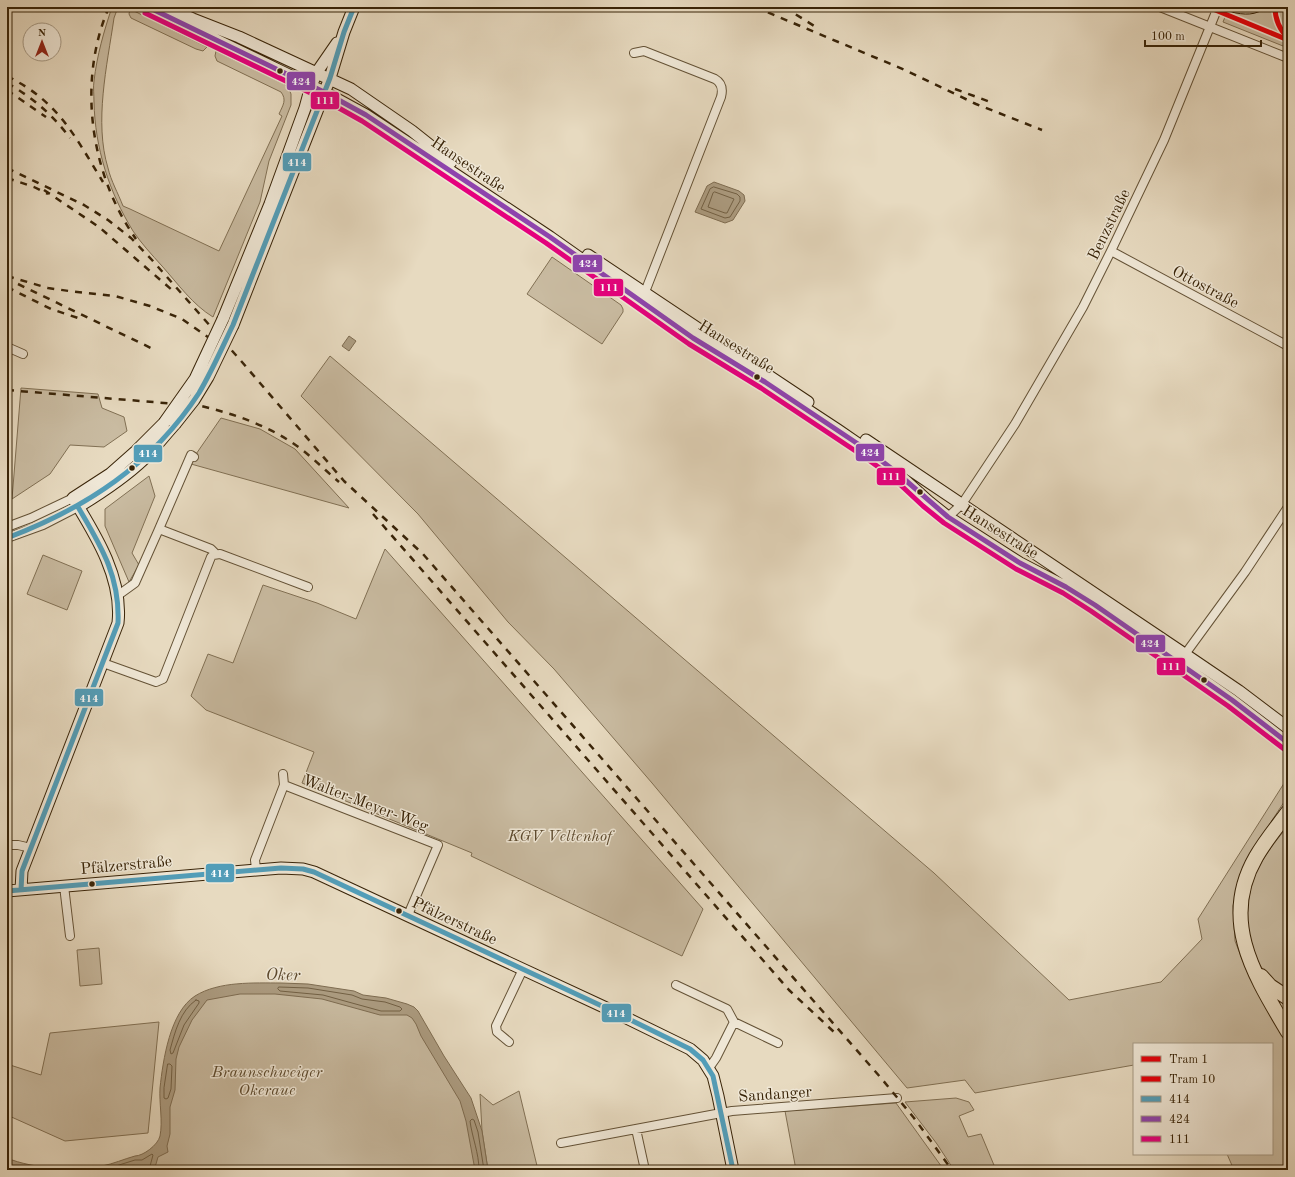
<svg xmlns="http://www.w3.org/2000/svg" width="1295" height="1177" font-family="'Old Standard TT',serif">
<rect width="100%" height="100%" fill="#e7dac0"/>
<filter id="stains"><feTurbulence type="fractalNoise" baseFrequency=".005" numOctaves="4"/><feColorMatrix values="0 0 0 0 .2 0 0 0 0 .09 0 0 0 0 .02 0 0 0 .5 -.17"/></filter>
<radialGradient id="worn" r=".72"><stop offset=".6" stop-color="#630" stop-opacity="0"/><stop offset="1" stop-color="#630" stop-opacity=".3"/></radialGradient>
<path fill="#c9bba1" stroke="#817054" d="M112,7H121L120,8L118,7L114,18C107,66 94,122 108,168C111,181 118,193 123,206L130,209L219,251L282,116L279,114C283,105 287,100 281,92L217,61L215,56L216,51L283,83L289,89L291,94V105L269,161L260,202L213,317C193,305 178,284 162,266C152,255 141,243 133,231C109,192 95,148 94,102C94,95 93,87 94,81C97,55 104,31 112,7Z
M1229,7H1288V48L1223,22Z
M130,9L207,47L203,51L196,49L131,18L129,14Z
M552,257L621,305L623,309V312L602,344L527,294Z
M330,356L934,873L1069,1000L1161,982L1202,939L1198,919L1288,777V796L1248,857L1239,881L1233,906L1235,941L1246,969L1288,1040V1170H1234L1227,1154H1272V1044H1134V1065L975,1093L965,1080L907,1088L652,783L554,669L508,622L418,514L301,396Z
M21,388L98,394L102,408L124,417L127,431L104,447L70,445L50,474L12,499Z
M221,418L260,429L295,449L349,508L191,464L194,457Z
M149,476L155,496L132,553L139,565L129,582L105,526V509Z
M385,549L703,909L682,956L471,856L472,853L302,783L314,752L206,710L191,696L208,654L233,663L263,585L317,603L356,619Z
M43,555L82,571L67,610L27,594Z
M1288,826V993C1277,984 1261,970 1255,957C1244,936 1246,899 1254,877C1260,861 1277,839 1288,826Z
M99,948L102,984L80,986L77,950Z
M296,989L407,1011L416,1020L469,1100L483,1170H52L97,1169L143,1159L162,1142L167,1051L205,998L237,990Z
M159,1022L148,1133L65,1141L7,1115V1064L41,1075L50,1033Z
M519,1091L538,1170H488L482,1131L480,1094L493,1105Z
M956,1098L969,1102L974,1110L959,1116L968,1137L981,1134L996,1170H954L937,1144L905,1102Z
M896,1103L944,1170H796L785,1111Z"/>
<path fill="#ac9c81" stroke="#7e6c51" d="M714,182L739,191L744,195L745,201L733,220L725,223L695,212L707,186Z
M349,336L356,341L349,351L342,346Z
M281,983L308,984L354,991L363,995L386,998L407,1004L414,1007L418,1011L444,1056L471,1098L482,1131L488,1170H475L466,1121L460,1101L421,1036L416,1024L412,1018L407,1015H380L322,999L275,994H240L207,1000L192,1020L179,1047L176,1059L175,1090L170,1107V1134L167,1146L168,1152L158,1157L156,1164L154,1168L143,1170H7V1158C33,1169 75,1171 102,1166C113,1164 124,1159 135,1156C143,1156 158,1145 160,1136C163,1121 159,1103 160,1088C163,1060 170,1012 195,996C219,981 254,983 281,983Z"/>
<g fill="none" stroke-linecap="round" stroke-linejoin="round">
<path stroke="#726044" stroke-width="1" d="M714,187L737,194L740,197V201L730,217L725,218L701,209L710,189Z
M715,192L734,199L727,213H725L708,207L713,193Z
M279,987L308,988L352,995L362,999L385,1002L400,1007L402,1009L400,1011H381L323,995L280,991L278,989Z
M196,1000L199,1001V1003L184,1025L173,1053L171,1054L170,1050C175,1032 180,1011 196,1000Z
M168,1064H170L172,1066L171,1089L168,1098L166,1099L164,1098V1088Z
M96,1170H103L135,1160H142L152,1154L153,1155L149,1170
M479,1170C479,1153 472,1137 470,1121L472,1119L474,1120L478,1132L484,1170"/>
<g stroke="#645236" stroke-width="10">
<path id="street" d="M1160,7L1288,58
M634,53L644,51L715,79C722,83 723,89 721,97L645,292L642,296
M1111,251L1288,346
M7,347L23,354
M948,517L962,504L1015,424L1083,307L1111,251L1164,140L1218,7
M7,527L31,518L73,498
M159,529L191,455L194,457
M7,538L43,525L78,507
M117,596L135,583L159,529L211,549L216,554
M1183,657L1245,572L1288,507
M103,663L156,682L163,679L211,557L213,555L220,554L308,587
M284,785L438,845L408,915
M7,845H18L31,848
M256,869L255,860L284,785L283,774
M64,886L70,936
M676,985L727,1009L734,1022
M509,1042L497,1032L496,1026L523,969
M709,1068L716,1058L734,1022L778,1043
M636,1129L645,1170
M561,1143L732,1111L897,1098"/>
</g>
<g stroke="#392408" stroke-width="13">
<path id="secondary" d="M148,7L324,92L366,115L550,237L693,338L765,382L838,430L870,452L896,472L928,501L948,517L1020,563L1066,587L1095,605L1232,700L1288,743
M166,7L193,19L239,37L351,89L412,131L451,162
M588,255L808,402
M223,319L270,204L305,108L311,86L317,72L337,43
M233,325L330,78L344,32L354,7
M866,440L1186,655L1239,691L1288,728
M78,507C101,493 124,478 144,459C155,448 165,435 175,424
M21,890L22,871L118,623C123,578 95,534 73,498L110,474L136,451L164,423
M7,891L281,868L303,869L314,872L604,1007L690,1049L703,1060L713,1076L718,1096L733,1170"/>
</g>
<g stroke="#392408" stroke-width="16">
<path id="highway" d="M1288,812C1277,827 1265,841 1256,857C1219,921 1255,976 1288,1032
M1261,976L1270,986L1288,998"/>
</g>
<use href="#street" stroke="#efe7d6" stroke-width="8"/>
<use href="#secondary" stroke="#efe7d6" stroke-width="11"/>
<use href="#highway" stroke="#e7dac0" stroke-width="14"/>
<path stroke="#392408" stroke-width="1" d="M1231,12C1245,15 1255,16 1267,7"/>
<path stroke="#392408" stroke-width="2.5" stroke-dasharray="7 7" stroke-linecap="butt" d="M109,7C77,81 90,174 136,239
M755,7L905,70L976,104L1042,130
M784,7L819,29
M7,76C59,102 74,135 103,182
M7,83C32,97 53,115 70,138
M955,89L993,103
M7,90L46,117
M7,168L84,205L108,220L131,238L152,260L242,362L344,481L423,554L881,1078L914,1118L952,1170
M7,178L34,187L48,194
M44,190L99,227L172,290
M7,276L48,288L69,291L115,296L150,306L182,319L228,351
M18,284L153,349
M7,287L51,309L78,318
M7,390L201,406C235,414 269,426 297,446C312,457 325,470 339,482
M373,514L789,990L834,1032"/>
<g stroke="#392408" stroke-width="13" stroke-linecap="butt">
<path id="secondary-bridge" d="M164,423L195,379L223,319
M175,424L194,400L208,377L233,325"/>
</g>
<use href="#secondary-bridge" stroke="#efe7d6" stroke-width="11"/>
<g stroke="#efe7d6" stroke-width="8">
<path id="bus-1" d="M7,538C86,508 152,465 199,393C212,371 222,348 233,325L330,78L344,32L354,7
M21,890L22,871L118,623C120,576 101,546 78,507
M7,891L281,868L303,869L314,872L604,1007L690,1049L703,1060L713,1076L733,1170"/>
</g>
<g stroke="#efe7d6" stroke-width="8">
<path id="bus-2" d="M148,7L324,92L366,115L550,237L693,338L765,382L870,452L896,472L948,517L1020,563L1066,587L1095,605L1232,700L1288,743"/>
</g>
<g stroke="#efe7d6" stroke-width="8">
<path id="bus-3" d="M145,13L321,98L362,121L546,243L689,344L761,388L866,458L892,477L923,506L944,523L1016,569L1063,593L1091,611L1228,706L1284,749"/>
</g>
<use href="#bus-1" stroke="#529db8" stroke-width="5"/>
<use href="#bus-2" stroke="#8e44ad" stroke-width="5"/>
<use href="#bus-3" stroke="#e5007d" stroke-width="5"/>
<g stroke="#efe7d6" stroke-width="8">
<path id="tram-1" d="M1208,7L1288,40"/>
</g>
<g stroke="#efe7d6" stroke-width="8">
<path id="tram-2" d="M1275,7C1275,20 1279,29 1288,38"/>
</g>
<use href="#tram-1" stroke="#e3000b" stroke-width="5"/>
<use href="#tram-2" stroke="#e3000b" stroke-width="5"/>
</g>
<g fill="#392408" stroke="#efe7d6" stroke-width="1.5">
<circle cx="280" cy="71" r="3.5"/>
<circle cx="757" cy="377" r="3.5"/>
<circle cx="132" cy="468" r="3.5"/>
<circle cx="920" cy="492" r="3.5"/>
<circle cx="1204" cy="680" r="3.5"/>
<circle cx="92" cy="884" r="3.5"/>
<circle cx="399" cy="911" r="3.5"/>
</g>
<g text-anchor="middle" stroke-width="3" stroke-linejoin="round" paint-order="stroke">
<g font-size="16" fill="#392408" stroke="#efe7d6">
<text transform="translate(469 164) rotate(34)" y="6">Hansestraße</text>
<text transform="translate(1108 224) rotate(-64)" y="6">Benzstraße</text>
<text transform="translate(1206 286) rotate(28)" y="6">Ottostraße</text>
<text transform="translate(737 346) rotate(32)" y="6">Hansestraße</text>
<text transform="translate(1001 531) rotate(32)" y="6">Hansestraße</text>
<text transform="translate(366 802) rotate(21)" y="6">Walter-Meyer-Weg</text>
<text transform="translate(126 864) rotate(-5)" y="6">Pfälzerstraße</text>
<text transform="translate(455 920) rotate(25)" y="6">Pfälzerstraße</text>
<text transform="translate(775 1093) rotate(-4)" y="6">Sandanger</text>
</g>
<g font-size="16" font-style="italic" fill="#5d4a2e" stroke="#efe7d6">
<text x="560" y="841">KGV Veltenhof</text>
<text x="267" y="1077">Braunschweiger<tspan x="267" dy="18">Okeraue</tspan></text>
</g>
<g font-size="17" font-style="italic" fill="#5c482c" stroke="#efe7d6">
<text transform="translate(283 974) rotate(2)" y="6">Oker</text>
</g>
</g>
<g stroke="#efe7d6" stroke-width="1.5">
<rect x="286" y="71" width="30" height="20" rx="4" fill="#8e44ad"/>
<rect x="310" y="91" width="30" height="19" rx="4" fill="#e5007d"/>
<rect x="282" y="152" width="30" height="20" rx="4" fill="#529db8"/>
<rect x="572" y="254" width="31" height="19" rx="4" fill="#8e44ad"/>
<rect x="593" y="278" width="31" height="19" rx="4" fill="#e5007d"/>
<rect x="855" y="443" width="30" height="19" rx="4" fill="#8e44ad"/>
<rect x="133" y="444" width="30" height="19" rx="4" fill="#529db8"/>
<rect x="876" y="467" width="30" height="19" rx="4" fill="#e5007d"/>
<rect x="1135" y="634" width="31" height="19" rx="4" fill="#8e44ad"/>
<rect x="1156" y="657" width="30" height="19" rx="4" fill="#e5007d"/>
<rect x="74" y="688" width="30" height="19" rx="4" fill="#529db8"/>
<rect x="205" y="863" width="30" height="20" rx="4" fill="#529db8"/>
<rect x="601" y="1003" width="31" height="20" rx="4" fill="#529db8"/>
</g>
<g font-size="11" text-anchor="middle" font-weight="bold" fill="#fff">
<text x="301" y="85">424</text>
<text x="325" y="104">111</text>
<text x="297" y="166">414</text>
<text x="588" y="267">424</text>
<text x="609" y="291">111</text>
<text x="870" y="456">424</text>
<text x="148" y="457">414</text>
<text x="891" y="480">111</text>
<text x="1150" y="647">424</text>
<text x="1171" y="670">111</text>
<text x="89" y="702">414</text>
<text x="220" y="877">414</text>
<text x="616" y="1017">414</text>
</g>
<rect width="1295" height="1177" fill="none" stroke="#e7dac0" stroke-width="24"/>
<rect x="8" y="8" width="1279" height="1161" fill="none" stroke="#392408" stroke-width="2"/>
<rect x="12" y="12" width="1271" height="1153" fill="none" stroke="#392408"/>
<rect x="1133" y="1043" width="140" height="112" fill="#efe7d6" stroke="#a69984"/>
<rect x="1141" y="1056" width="20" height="6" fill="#e3000b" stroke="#a69984"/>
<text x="1169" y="1063" font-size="12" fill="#392408">Tram 1</text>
<rect x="1141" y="1076" width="20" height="6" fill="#e3000b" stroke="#a69984"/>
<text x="1169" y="1083" font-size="12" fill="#392408">Tram 10</text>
<rect x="1141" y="1096" width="20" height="6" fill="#529db8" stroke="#a69984"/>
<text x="1169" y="1103" font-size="12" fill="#392408">414</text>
<rect x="1141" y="1116" width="20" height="6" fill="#8e44ad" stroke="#a69984"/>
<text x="1169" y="1123" font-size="12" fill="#392408">424</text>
<rect x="1141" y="1136" width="20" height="6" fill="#e5007d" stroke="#a69984"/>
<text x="1169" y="1143" font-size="12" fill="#392408">111</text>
<g transform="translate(42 42)"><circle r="19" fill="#efe7d6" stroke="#a69984"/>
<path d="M0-3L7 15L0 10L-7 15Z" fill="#8f2418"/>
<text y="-6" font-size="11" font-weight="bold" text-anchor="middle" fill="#392408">N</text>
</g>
<path d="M1145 40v6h116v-6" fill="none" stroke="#392408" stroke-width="2"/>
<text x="1151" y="40" font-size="12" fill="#392408" stroke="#efe7d6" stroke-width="3" paint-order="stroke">100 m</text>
<rect width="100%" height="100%" filter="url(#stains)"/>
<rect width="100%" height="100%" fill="url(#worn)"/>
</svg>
